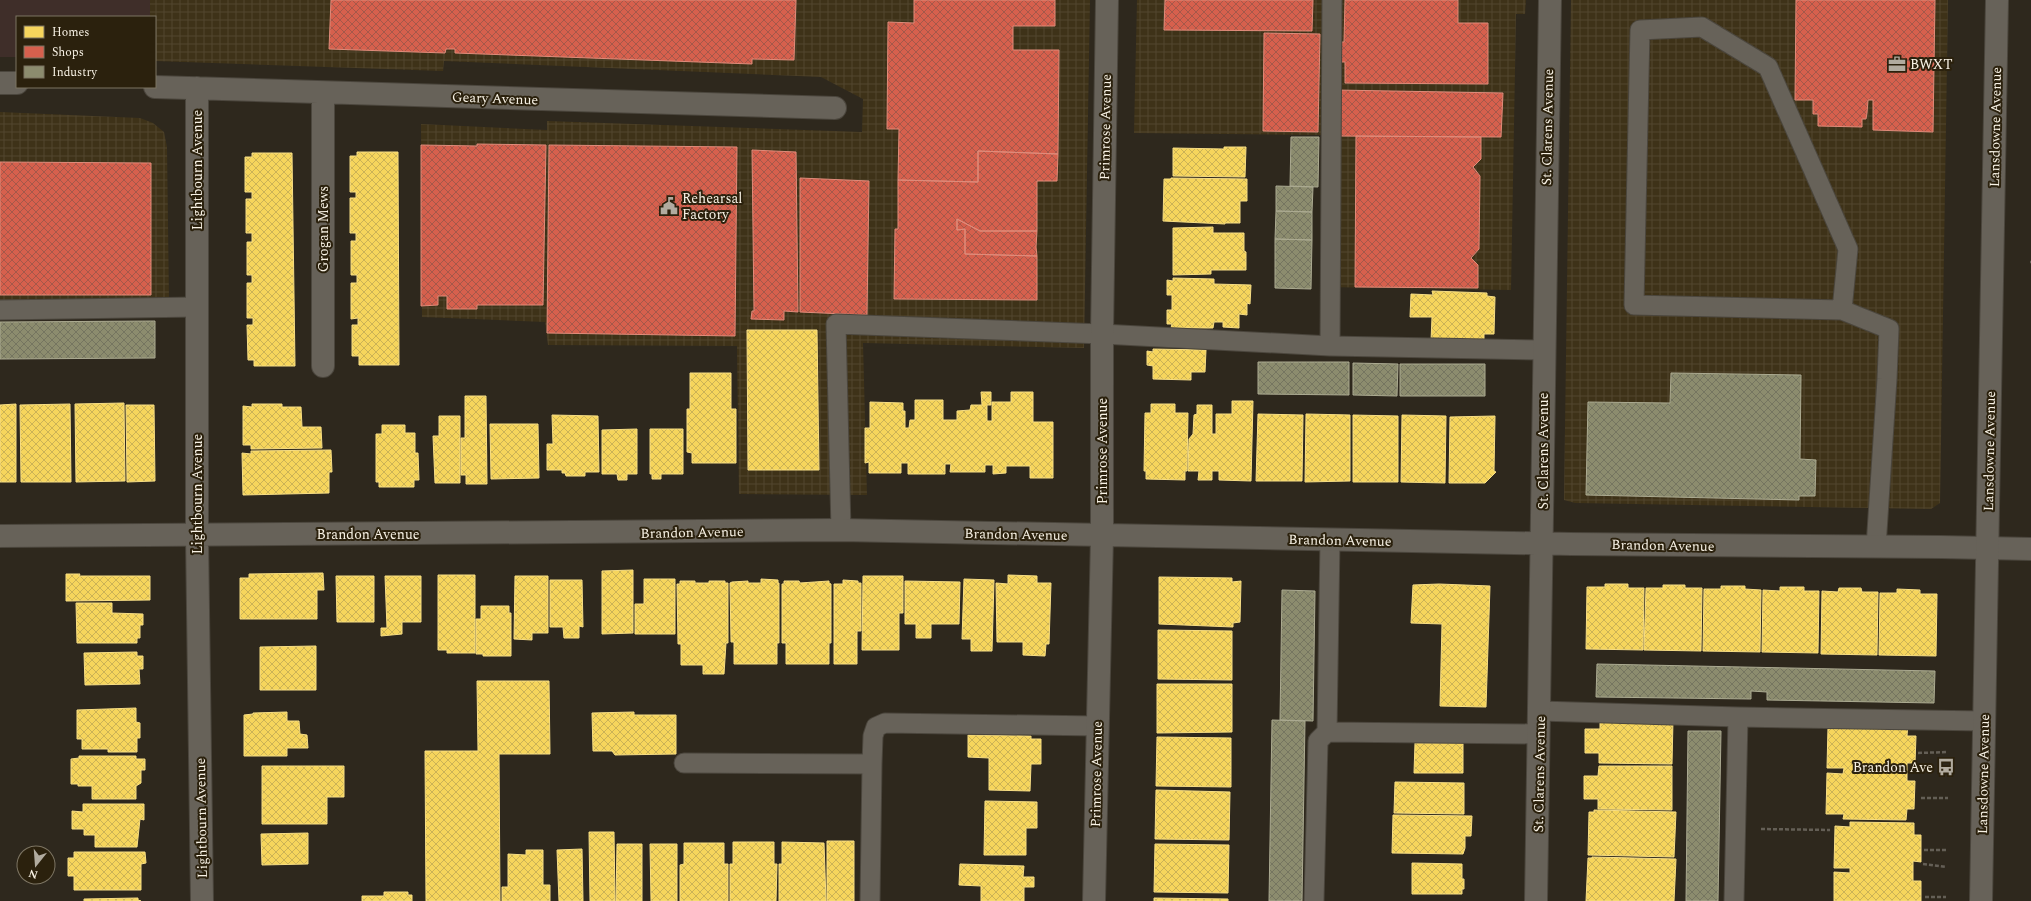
<svg xmlns="http://www.w3.org/2000/svg" width="2031" height="901" font-family="Spectral,serif">
<defs>
<pattern id="industrial-grid" width="8" height="8" patternUnits="userSpaceOnUse"><rect width="8" height="8" fill="#3e3218"/><path d="M0 4h8M4 0v8" fill="none" stroke="#51462e"/></pattern>
<pattern id="homes-cross-hatch" width="8" height="8" patternUnits="userSpaceOnUse"><rect width="8" height="8" fill="#f6d55c"/><path d="M0 0l8 8M0 8l8-8" fill="none" stroke="#cbb256"/></pattern>
<pattern id="shops-cross-hatch" width="8" height="8" patternUnits="userSpaceOnUse"><rect width="8" height="8" fill="#d6604d"/><path d="M0 0l8 8M0 8l8-8" fill="none" stroke="#a5584a"/></pattern>
<pattern id="industry-cross-hatch" width="8" height="8" patternUnits="userSpaceOnUse"><rect width="8" height="8" fill="#8c8c6e"/><path d="M0 0l8 8M0 8l8-8" fill="none" stroke="#757560"/></pattern>
</defs>
<rect width="100%" height="100%" fill="#2e281d"/>
<path fill="#3f2e29" d="M0,0H150V17H17V57H0Z"/>
<path fill="url(#industrial-grid)" d="M150,0H1090L1084,348L863,343L867,495L739,494L737,346L548,345L545,322L422,317L421,124L547,130V121L862,132L863,99L821,77L444,61L443,71L155,61V17H150Z
M1137,0H1526L1525,14H1516L1511,290L1323,287L1322,135L1134,133Z
M1571,0H1948L1940,503L1931,509L1575,503L1564,500Z
M0,112L140,118L153,123L164,132L167,147L169,301L0,300Z"/>
<path fill="url(#homes-cross-hatch)" stroke="#f7de85" d="M1224,147H1246L1245,177L1173,176V148L1224,149Z
M357,152H398L399,365H359V356H352V325H358V318L351,319V283H357V275H351V241H356V233H350V198H356V192H350V156H357Z
M252,153H292L295,366H254V360H248L247,325H253V318H247V283H252V275H247V242H252V233H246V199H252V192H245V157H252Z
M1171,178L1247,179V201H1240V223H1225V224L1163,221L1164,179H1171Z
M1213,227V233H1244V251L1246,252V270H1211V274L1173,275V228Z
M1173,278L1214,279V284L1251,285L1250,304L1247,303V315L1239,314V328L1223,327V322H1214L1213,328H1171L1172,324H1167V310H1172V295H1167V280L1173,281Z
M1432,291L1487,293V296L1495,297L1494,334H1484V343L1431,341L1432,317H1410L1411,294L1433,295Z
M747,330H817L819,470H748Z
M1153,349L1206,350L1205,372H1191V380L1153,379V366L1147,365V351L1153,352Z
M690,373H731V409H736V463H692V453L687,452V409H690Z
M981,392H991V405H987V421H992V402H1011V392H1033V422H1053V478H1030V466H1006V473L993,474V465H985V472H950L951,464H945V474H908V463H901V473H869V462L865,463V428H870V402L903,403V411H905V428H909L910,420H915V400H943V420H957V411L970,410L971,405H982Z
M465,396H486L487,484H466V475H461V438H465Z
M1232,401H1253L1251,481L1219,480V471H1212V480H1198L1199,471H1188L1189,439L1193,434L1194,415L1197,414V405H1212V434H1216V414H1232Z
M124,403L125,481L76,482L75,404Z
M16,404V482H0V405Z
M70,404L71,482H21L20,405Z
M252,404H282V407H301L302,427H321L322,448L251,449V445H243V406L252,407Z
M1151,404H1175V413H1188L1187,471H1185V480L1146,479V471H1144L1145,413H1151Z
M126,405H154L155,481L127,482Z
M1258,414L1303,415L1302,481H1256Z
M1306,414L1350,415V481L1305,482Z
M552,415L598,416L599,472H585V476H566L565,473H562V470H547V444H553Z
M1353,415L1398,416V482H1353Z
M1402,415L1446,416L1445,483L1401,482Z
M439,416H460V483H435L433,436H439Z
M1495,416L1494,471L1496,472L1485,483H1449L1450,417Z
M490,424H538L539,478L491,479Z
M382,425H405V433H415V453H418L419,480H414V487H379V482H376V434H382Z
M637,429V474H627V480H618L617,474H602V430Z
M650,429H683V474H661V479H652V474H650Z
M331,450L332,472H329V493L243,495L242,453L251,454V451Z
M633,570V633L602,634V571Z
M323,573L324,590H317V619H240V578H249V574Z
M66,574H80L79,576H150V600L66,601Z
M438,575H475V653H447V650H438Z
M1008,575L1037,576V583H1051L1049,644H1046L1045,656L1023,655V642H997L996,583L1008,584Z
M336,576H374V622H337Z
M385,576H421V622H402V634L381,636V628H387Z
M515,576H548V633H532V640L514,639Z
M863,576H903V613H899V650H862Z
M1159,577L1232,578V582L1241,581L1240,622L1233,623V627L1159,624Z
M644,579H675V634H635V604H644Z
M761,579L778,580V583H779V643H777V664H734V642H731L730,583L732,582L748,581V583H761Z
M964,579L994,580L992,651H971V639H962Z
M550,580H582L583,627L579,626V638H564L563,627H550Z
M843,580L858,581V583H861V631H857V664H834V584H843Z
M680,581H695V583H709V581H725V583H728V643H726L724,674H703V665H681V644H678L677,584H680Z
M784,581H799L800,583L829,581V583L831,584V643H829V664H786V643H782V584H784Z
M905,581L960,582L959,624H931V638H916V624H905Z
M1439,584L1490,586L1486,707L1440,706L1442,624L1411,623L1413,585Z
M1605,584H1628V588H1644L1643,650L1586,649L1587,587H1605Z
M1663,585H1685V588H1702L1701,651L1644,650L1646,588H1663Z
M1721,586H1745V589L1761,590L1760,652L1703,651L1704,589H1721Z
M1780,587H1804V591H1819L1818,653L1762,652L1763,590L1780,591Z
M1839,588H1861L1862,592H1878L1877,655L1821,654L1822,591L1838,592Z
M1897,589L1920,590V594H1937L1936,656L1879,655L1880,593H1897Z
M76,603H112V613L143,614V625H140V638H137V643H77Z
M481,606H509V613H511V656H483V654H476V619H481Z
M1158,630L1232,631V680L1158,679Z
M316,646V690H260V647Z
M137,652V656H143V669H139L140,684L85,685L84,653Z
M477,681H549L550,754H499L500,901H426L425,751H478Z
M1157,684H1232V732L1157,733Z
M136,708V722L140,723V738H137V752H108V749H82V739H77V710Z
M287,712V721H299L300,734L307,735L308,748H287V756H244V715L253,714V713Z
M634,712V715H676V754L615,755L612,751H593L592,713Z
M1600,719L1673,720L1672,764L1599,763V753H1585V729H1600Z
M1908,723L1907,736H1916L1915,763H1907V781H1915L1914,809H1907L1906,820L1843,819L1844,814H1826L1827,773L1843,774L1844,768H1827L1828,727Z
M968,735L1031,736V739H1041V764H1031L1030,791L989,790V758L968,757Z
M1157,737L1231,738V787L1156,786Z
M1415,743H1463V773H1414Z
M79,756H136V759H145V770H141V783L136,786V799H92V786H78V784H71V759L79,758Z
M262,766H344V797H327V824H262Z
M1599,766H1672V810L1598,809V799H1584V776H1598Z
M1395,782L1464,783V814L1394,813Z
M1156,790L1230,792L1229,840L1155,839Z
M985,801L1037,802V828H1026V855H984Z
M83,804H144V820L140,819L137,847H95V835H84V829H72V811L83,812Z
M1594,810L1676,812L1674,857L1588,855L1589,812H1594Z
M1393,815L1472,816L1471,836H1465V848L1463,854L1392,853Z
M1850,822L1914,823V835H1921V862L1913,861V881H1921V901H1834V872L1850,873V868H1834L1835,826L1850,827Z
M589,832H614L615,901H590Z
M308,833V864L262,865L261,834Z
M827,841H854V901H827Z
M733,842H774V864H777L776,901H730V864H733Z
M782,842L824,843L826,901H779V864H782Z
M684,843H724V864H728V901H680V865L684,864Z
M617,844H642V901H616Z
M650,844H677V901H651Z
M1155,844L1229,845L1228,893L1154,892Z
M582,849L583,901H559L557,850Z
M526,850H543V885H550V901H502V887H508V854L526,855Z
M74,852H145L146,863L141,864V890H74V876H68V858H74Z
M1592,857L1676,859L1674,901H1586L1588,858H1592Z
M1412,863L1462,864V879H1464V889H1462V894H1412Z
M960,864L1024,866L1023,877H1034V887H1024V901H981V886L959,885Z
M384,892H408V895H412V901H362V896H384Z
M138,898V900L141,901H84V899Z
M1154,898L1228,899V901H1154Z"/>
<path fill="url(#shops-cross-hatch)" stroke="#e08c7b" d="M331,0H796L794,60L752,59V64L455,53V49H446L445,53L329,49Z
M914,0H1055V26H1013V50H1059L1058,154L978,151V182L898,180L899,129H887L888,22L914,23Z
M1165,0H1313L1312,31L1164,30Z
M1345,0H1458V23H1488V84L1345,83V62H1337V42H1344Z
M1796,0H1935L1933,132L1873,130V100H1868L1867,113L1866,119H1862V127L1818,126V114H1813V100H1795Z
M1264,33L1320,34L1318,132L1263,131Z
M1336,90L1503,93L1501,137L1336,136Z
M1356,136L1481,137V159L1473,167L1480,176L1479,249L1471,258L1478,265V288L1355,287Z
M477,144L546,145L543,305H477V309H447V296H438V305L421,306V145L477,146Z
M549,145L737,147L735,336L547,333Z
M752,150L796,152L798,312L784,311V320L751,319L752,311H754Z
M978,151L1058,154L1057,181H1037V231H980L957,219V230L965,229V254L1037,256V300L894,299L895,229H898V180L978,182Z
M0,162L151,163V295H0Z
M800,178L869,181L867,315L800,312Z
M957,219L980,231H1037L1036,247L1037,256L965,254V229L957,230Z"/>
<path fill="url(#industry-cross-hatch)" stroke="#acab92" d="M1291,137H1319L1318,187L1290,186Z
M1276,186L1313,187L1312,212L1276,211Z
M1276,211L1312,212V240L1275,239Z
M1275,239L1312,240L1311,289L1275,288Z
M155,321V358L0,359V322Z
M1258,362H1349V395L1258,394Z
M1353,363L1398,364L1397,396L1353,395Z
M1400,364H1485V396H1400Z
M1671,373L1801,375L1800,459L1816,460L1815,496H1799V500L1586,495L1588,402L1670,403Z
M1282,590L1315,591L1313,721L1280,720Z
M1597,664L1935,671L1934,703L1767,700V692L1751,691V699L1596,697Z
M1272,720L1305,721L1302,901H1269Z
M1688,731H1721L1718,901H1686Z"/>
<g fill="none" stroke-linecap="round" stroke-linejoin="round">
<g stroke="#4b463d" stroke-width="21">
<path id="service" d="M0,310L197,307
M1842,310L1848,249L1768,67L1702,27L1640,30L1634,305L1842,310L1889,329L1887,379L1876,547
M1330,346L1332,0
M841,530L836,324L1102,334L1330,346L1543,350
M1540,711L1738,717L1984,721
M1327,732L1539,734
M684,763L872,764
M870,901L872,764L873,736L876,727L885,723L1097,726
M1314,901L1318,741L1327,732L1330,540
M1734,901L1738,717"/>
</g>
<g stroke="#4b463d" stroke-width="24">
<path id="minor" d="M0,83H17
M155,87L835,108
M197,88V536L202,901
M323,366V93
M0,536L841,530L1571,544L1941,547L2031,549
M1094,901L1102,536V334L1107,0
M1536,901L1550,0"/>
</g>
<g stroke="#4b463d" stroke-width="24">
<path id="tertiary" d="M1981,901L1997,0"/>
</g>
<path stroke="#645f56" stroke-width="2.5" stroke-dasharray="4 2" stroke-linecap="butt" d="M2030,262H2031
M1918,753L1948,752
M1921,798H1948
M1761,829L1830,830
M1924,850H1947
M1923,864L1946,867
M1925,897H1946"/>
<use href="#service" stroke="#676259" stroke-width="19"/>
<use href="#minor" stroke="#676259" stroke-width="22"/>
<use href="#tertiary" stroke="#676259" stroke-width="22"/>
</g>
<defs>
<g id="office-bare" transform="scale(1.38)"><path d="M-6-3h4V-5.5h4V-3h4V5H-6ZM-1-4.5V-3h2v-1.5ZM-6 0V1H6V0Z" fill="#b1ab9f" stroke="#2b210d" stroke-width="2.5" paint-order="stroke"/></g>
<g id="civic-bare" transform="scale(1.38)"><path d="M-.6-6.5H3V-4.5H.6V-3L4-1V1h2V6H-6V1h2V-1L-.6-3ZM-1.2 2.5V6h2.4V2.5Z" fill="#b1ab9f" stroke="#2b210d" stroke-width="2.5" paint-order="stroke"/></g>
<g id="bus-bare" transform="scale(1.38)"><path d="M-5-6H5V4H4V6H2V4H-2V6H-4V4H-5ZM-3.5-4V0h7V-4ZM-3.5 1.2v1.5H-2V1.2ZM2 1.2v1.5H3.5V1.2Z" fill="#b1ab9f" stroke="#2b210d" stroke-width="2.5" paint-order="stroke"/></g>
</defs>
<g fill-rule="evenodd">
<use href="#office-bare" x="1897" y="64"/>
<use href="#civic-bare" x="669" y="206"/>
<use href="#bus-bare" x="1946" y="767"/>
</g>
<g text-anchor="middle" stroke-width="4" stroke-linejoin="round" paint-order="stroke">
<g font-size="14" fill="#f8f2e5" stroke="#2b210d" text-anchor="start">
<text x="1910" y="69">BWXT</text>
<text x="682" y="203">Rehearsal<tspan x="682" dy="16">Factory</tspan></text>
<text x="1933" y="772" text-anchor="end">Brandon Ave</text>
</g>
<g font-size="14" fill="#f8f2e5" stroke="#2b210d">
<text transform="translate(495 98) rotate(2)" y="5">Geary Avenue</text>
<text transform="translate(1105 127) rotate(-89)" y="5">Primrose Avenue</text>
<text transform="translate(1547 127) rotate(-89)" y="5">St. Clarens Avenue</text>
<text transform="translate(1995 127) rotate(-89)" y="5">Lansdowne Avenue</text>
<text transform="translate(197 170) rotate(-90)" y="5">Lightbourn Avenue</text>
<text transform="translate(323 229) rotate(-90)" y="5">Grogan Mews</text>
<text transform="translate(1102 451) rotate(-90)" y="5">Primrose Avenue</text>
<text transform="translate(1543 451) rotate(-90)" y="5">St. Clarens Avenue</text>
<text transform="translate(1989 451) rotate(-89)" y="5">Lansdowne Avenue</text>
<text transform="translate(197 494) rotate(-90)" y="5">Lightbourn Avenue</text>
<text transform="translate(692 532) rotate(-1)" y="5">Brandon Avenue</text>
<text x="368" y="539">Brandon Avenue</text>
<text transform="translate(1016 534) rotate(1)" y="5">Brandon Avenue</text>
<text transform="translate(1340 540) rotate(1)" y="5">Brandon Avenue</text>
<text transform="translate(1663 545) rotate(1)" y="5">Brandon Avenue</text>
<text transform="translate(1096 774) rotate(-89)" y="5">Primrose Avenue</text>
<text transform="translate(1539 774) rotate(-89)" y="5">St. Clarens Avenue</text>
<text transform="translate(1983 774) rotate(-89)" y="5">Lansdowne Avenue</text>
<text transform="translate(201 818) rotate(-91)" y="5">Lightbourn Avenue</text>
</g>
</g>
<rect x="16" y="16" width="140" height="72" fill="#2b210d" stroke="#7d7563"/>
<rect x="24" y="26" width="20" height="12" fill="#f6d55c" stroke="#7d7563"/>
<text x="52" y="36" font-size="12" fill="#f8f2e5">Homes</text>
<rect x="24" y="46" width="20" height="12" fill="#d6604d" stroke="#7d7563"/>
<text x="52" y="56" font-size="12" fill="#f8f2e5">Shops</text>
<rect x="24" y="66" width="20" height="12" fill="#8c8c6e" stroke="#7d7563"/>
<text x="52" y="76" font-size="12" fill="#f8f2e5">Industry</text>
<g transform="translate(36 865) rotate(197)"><circle r="19" fill="#2b210d" stroke="#7d7563"/>
<path d="M0-3L7 15L0 10L-7 15Z" fill="#b1ab9f"/>
<text y="-6" font-size="11" font-weight="bold" text-anchor="middle" fill="#f8f2e5">N</text>
</g>
</svg>
